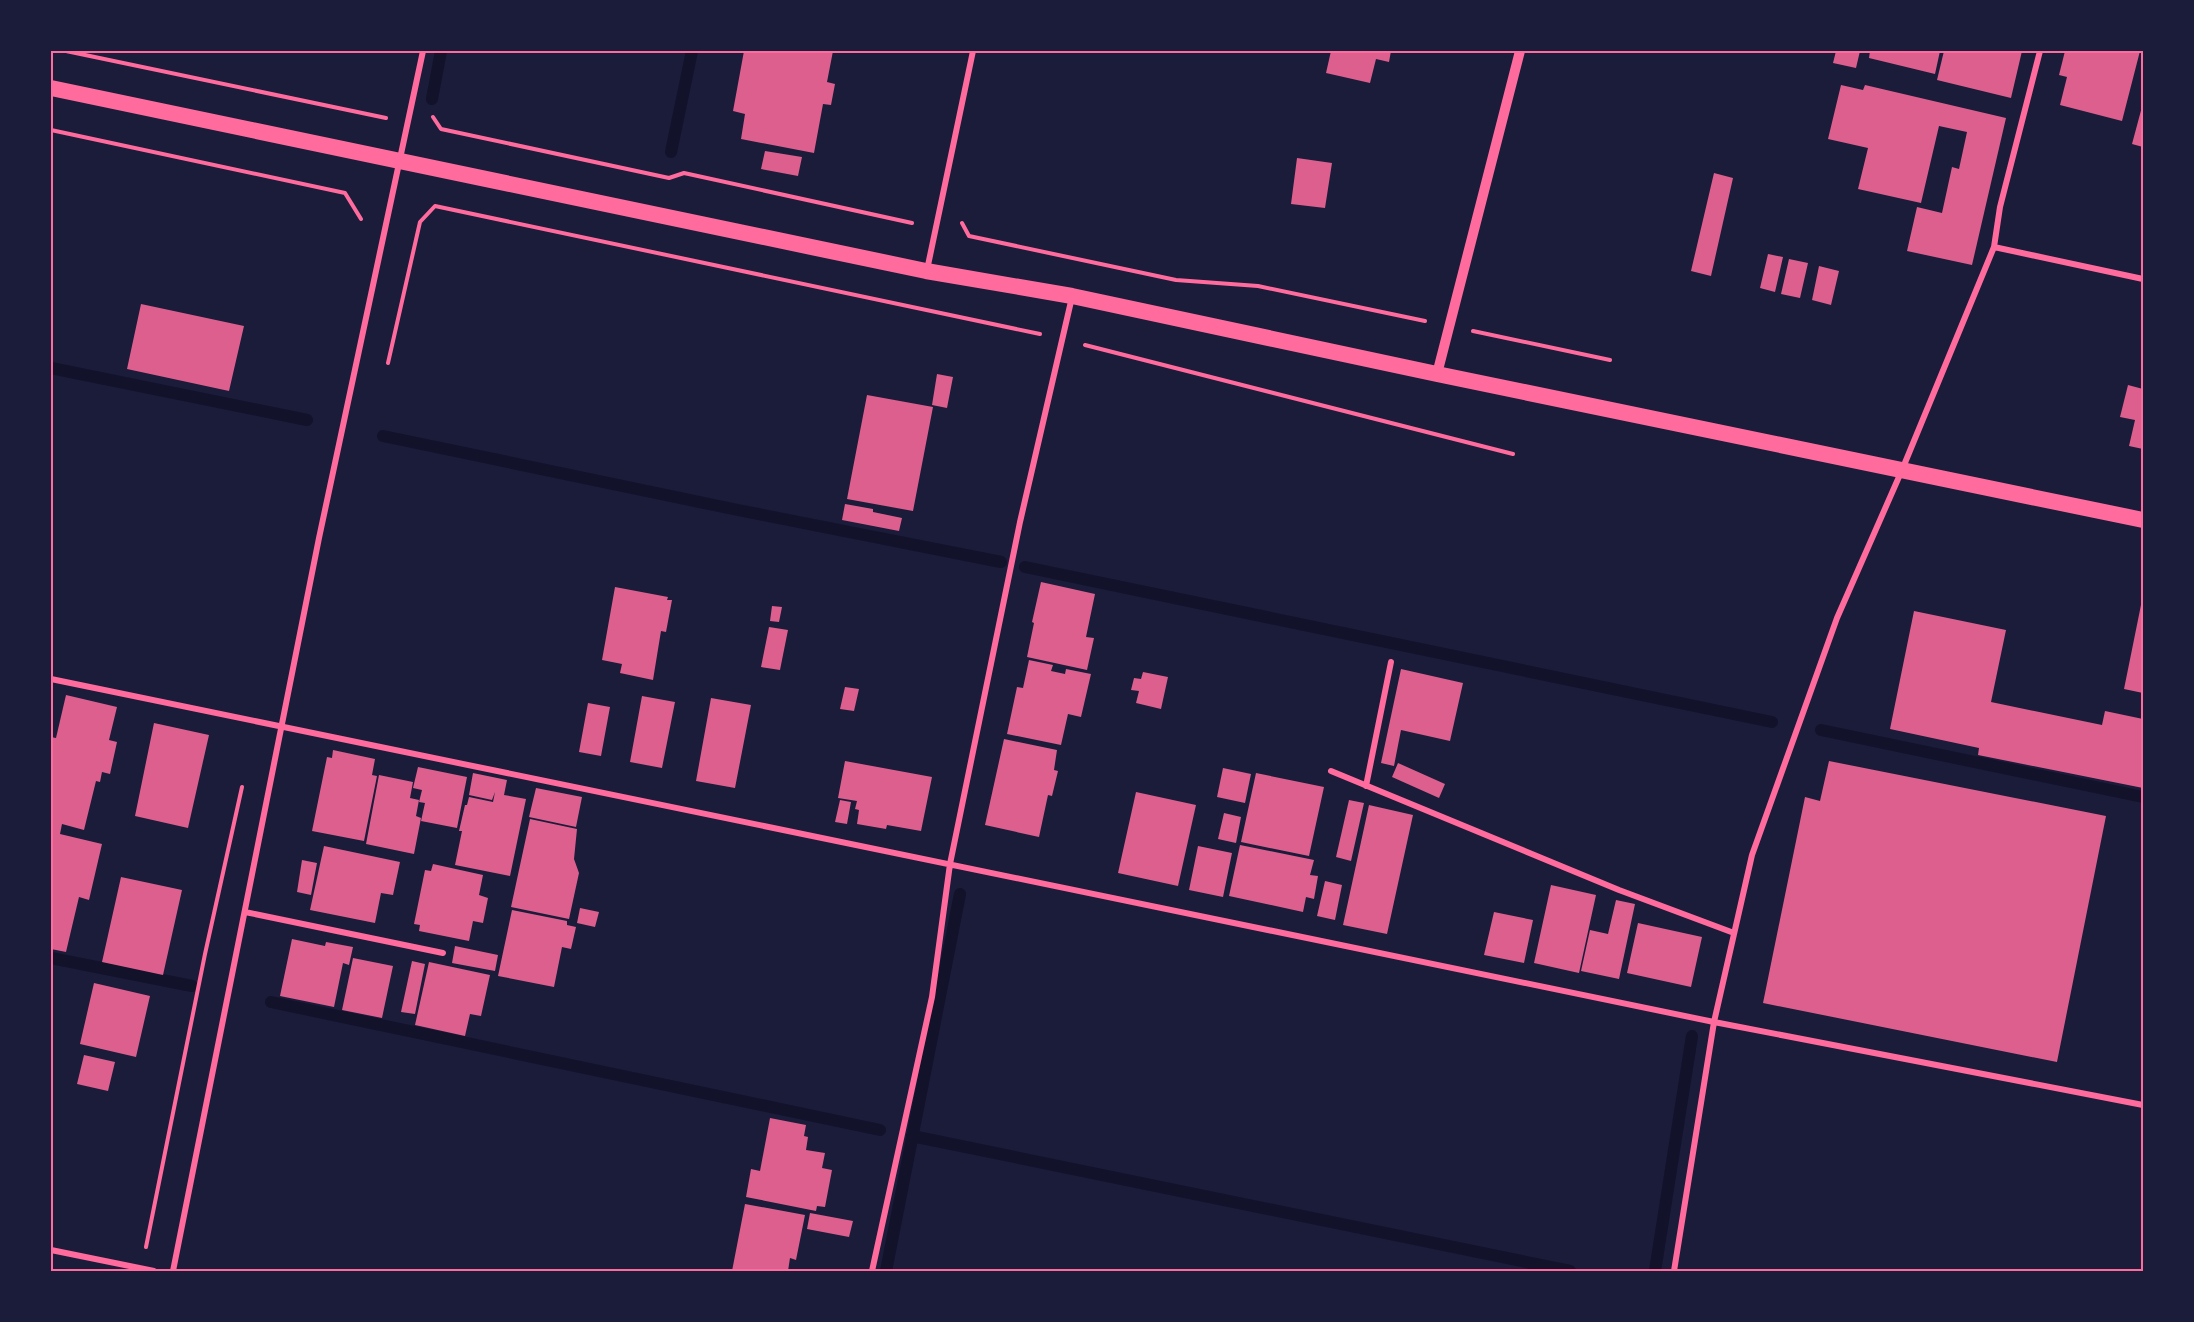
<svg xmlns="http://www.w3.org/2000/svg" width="2194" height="1322" font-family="'Exo 2',sans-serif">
<rect width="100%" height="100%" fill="#1b1b3a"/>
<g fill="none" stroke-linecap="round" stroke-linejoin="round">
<path stroke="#12122b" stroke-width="12" d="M432,99L441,51
M671,152L692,51
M51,368L307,420
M383,436L738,510L1001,562
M1025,567L1772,722
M1821,730L2143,797
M51,958L192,986
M271,1002L880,1130
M912,1136L1570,1271
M886,1271L960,894
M1655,1271L1692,1036"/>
</g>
<path fill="#dd5f8e" d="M744,51H833L827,82L835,84L831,105L823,104L814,153L741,139L745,114L733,111Z
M1331,51H1391L1389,62L1376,59L1370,83L1326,73Z
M1836,51H1860L1856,68L1833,63Z
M1870,51H1940L1935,74L1869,58Z
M1944,51H2022L2011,98L1937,80Z
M2065,51H2140L2122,121L2060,105L2067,77L2059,75Z
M1841,85L1863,90L1865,85L2006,118L1972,265L1907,251L1917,207L1942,213L1952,167L1959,169L1967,132L1939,126L1921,203L1858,189L1868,148L1828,139Z
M2143,103V147L2132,144Z
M765,151L802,157L798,176L761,169Z
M1297,158L1332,163L1325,208L1291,204Z
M1714,173L1733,178L1711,276L1691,271Z
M1768,254L1783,257L1775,292L1760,288Z
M1789,259L1808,263L1800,298L1781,294Z
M1819,266L1839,271L1831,305L1812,300Z
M141,304L244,326L229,391L127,369Z
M937,374L953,377L947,408L932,405Z
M2128,385L2143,389V449L2129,446L2135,420L2120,417Z
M867,395L933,407L913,511L847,499Z
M845,504L873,509V512L902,518L899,531L842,520Z
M1041,582L1095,594L1086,637L1094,638L1087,670L1027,657L1034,623L1032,622Z
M615,587L668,597L667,600H672L666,632L661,631L653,680L620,673L622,664L602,660Z
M2142,600H2143V693L2124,689Z
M772,606L782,607L779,622L770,621Z
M1914,611L2006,630L1991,702L2102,725L2105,711L2143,719V788L1978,755L1979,748L1890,729Z
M769,627L788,630L780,670L761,667Z
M1029,660L1053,665L1051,671L1065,674L1066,669L1091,674L1081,717L1068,714L1061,745L1007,734L1017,687L1023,688Z
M1401,669L1463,683L1450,741L1401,730L1394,766L1381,763Z
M1143,672L1168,677L1161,709L1136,703L1139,691L1131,690L1134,678L1141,679Z
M845,687L859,689L854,711L840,709Z
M66,695L117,707L109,740L117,742L110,774L102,772L100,782L96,781L84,830L62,824L60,834L102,844L89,900L79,897L66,952L51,949V737L56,738Z
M642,696L675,702L662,768L630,762Z
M711,698L751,705L735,788L696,781Z
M588,703L610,707L601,756L579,752Z
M154,723L209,735L188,828L135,816Z
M1004,739L1057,750L1054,770L1058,771L1052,796L1048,795L1039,837L985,825Z
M333,750L375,759L372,775L377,776L364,841L312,831L327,757L332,758Z
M845,761L932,777L921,831L887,825L886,829L857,824L859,810L855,809L857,801L838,798Z
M1829,761L2106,816L2057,1062L1763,1003L1805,797L1820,801Z
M1398,763L1445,784L1439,798L1392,777Z
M418,767L467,777L457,828L421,821L425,803L419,802L422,790L413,788Z
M1223,768L1251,774L1245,803L1217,797Z
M473,773L507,780L504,795L526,799L510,876L455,865L462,831H459L465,805H467L469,797L493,802L495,792L492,800L469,795Z
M1256,773L1324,787L1309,856L1241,842Z
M379,775L413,782L410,798L419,800L416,816L421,818L414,854L366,844Z
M536,788L582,797L576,827L529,817Z
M1136,792L1196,805L1178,886L1118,873Z
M840,800L851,802L847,824L835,822Z
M1349,800L1364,803L1351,861L1336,857Z
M1369,805L1413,815L1387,934L1343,925Z
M1224,813L1241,817L1236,843L1218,839Z
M530,819L577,829L574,859L579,873L569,919L511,907Z
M1240,845L1314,860L1310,875L1318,876L1314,899L1306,897L1303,912L1229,896Z
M324,846L400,862L393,895L381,893L375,923L310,910Z
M1198,846L1232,853L1223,897L1189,890Z
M302,860L317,863L311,895L297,892Z
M433,864L483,875L479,895L488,898L483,923L473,921L469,941L419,931L420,925L414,924L425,870L431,871Z
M121,877L182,890L163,975L102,962Z
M1325,881L1342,885L1335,920L1317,916Z
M1551,885L1596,895L1579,973L1534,963Z
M1616,900L1635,904L1619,979L1581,971L1590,930L1608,934Z
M580,908L599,912L595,927L577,923Z
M512,910L567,921V925L576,927L571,949L562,947L554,987L498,976Z
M1494,912L1533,920L1524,963L1484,955Z
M1638,923L1702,937L1691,987L1627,973Z
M292,939L325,946L326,942L353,947L349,965L343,963L334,1007L280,996Z
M455,946L498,955L495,971L452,963Z
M353,958L393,966L382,1018L342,1010Z
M412,961L425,964L415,1014L401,1012Z
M429,962L490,975L481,1016L470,1014L465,1036L415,1025Z
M94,983L150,996L136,1057L80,1044Z
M84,1055L115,1062L108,1091L77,1084Z
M770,1118L806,1125L804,1136L808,1137L806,1150L825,1153L822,1168L832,1170L825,1207L817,1206L816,1211L746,1197L751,1169L760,1171Z
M745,1204L805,1215L796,1260L790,1258L788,1271H732Z
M810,1213L853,1221L849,1237L807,1229Z"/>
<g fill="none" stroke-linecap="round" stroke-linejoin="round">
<path stroke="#ff6b9d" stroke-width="4" d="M66,51L386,118
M433,117L441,129L669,178L684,173L912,223
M51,130L345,193L361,219
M962,223L969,236L1176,280L1258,286L1425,321
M1473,331L1610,360
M1085,345L1513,454
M388,363L420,222L435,206L1040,334
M146,1247L205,954L242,787"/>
<path stroke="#ff6b9d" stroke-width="6" d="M1994,247L2143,279
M927,270L973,51
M51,679L1714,1022L2143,1105
M1331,771L1619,890L1734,933
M1366,786L1391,662
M245,912L443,953
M51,1250L154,1271
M173,1271L319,538L423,51
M872,1271L932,997L950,864L1020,522L1072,297
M1674,1271L1714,1022L1752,855L1837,618L1902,470L1994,247L2000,207L2040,51"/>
<path stroke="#ff6b9d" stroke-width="10" d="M1437,374L1520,51"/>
<path stroke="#ff6b9d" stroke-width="16" d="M51,88L926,271L1072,296L1437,374L2143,520"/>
</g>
<rect width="2194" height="1322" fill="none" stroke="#1b1b3a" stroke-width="105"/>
<rect x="52" y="52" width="2090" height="1218" fill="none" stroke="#ff6b9d" stroke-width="2"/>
</svg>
